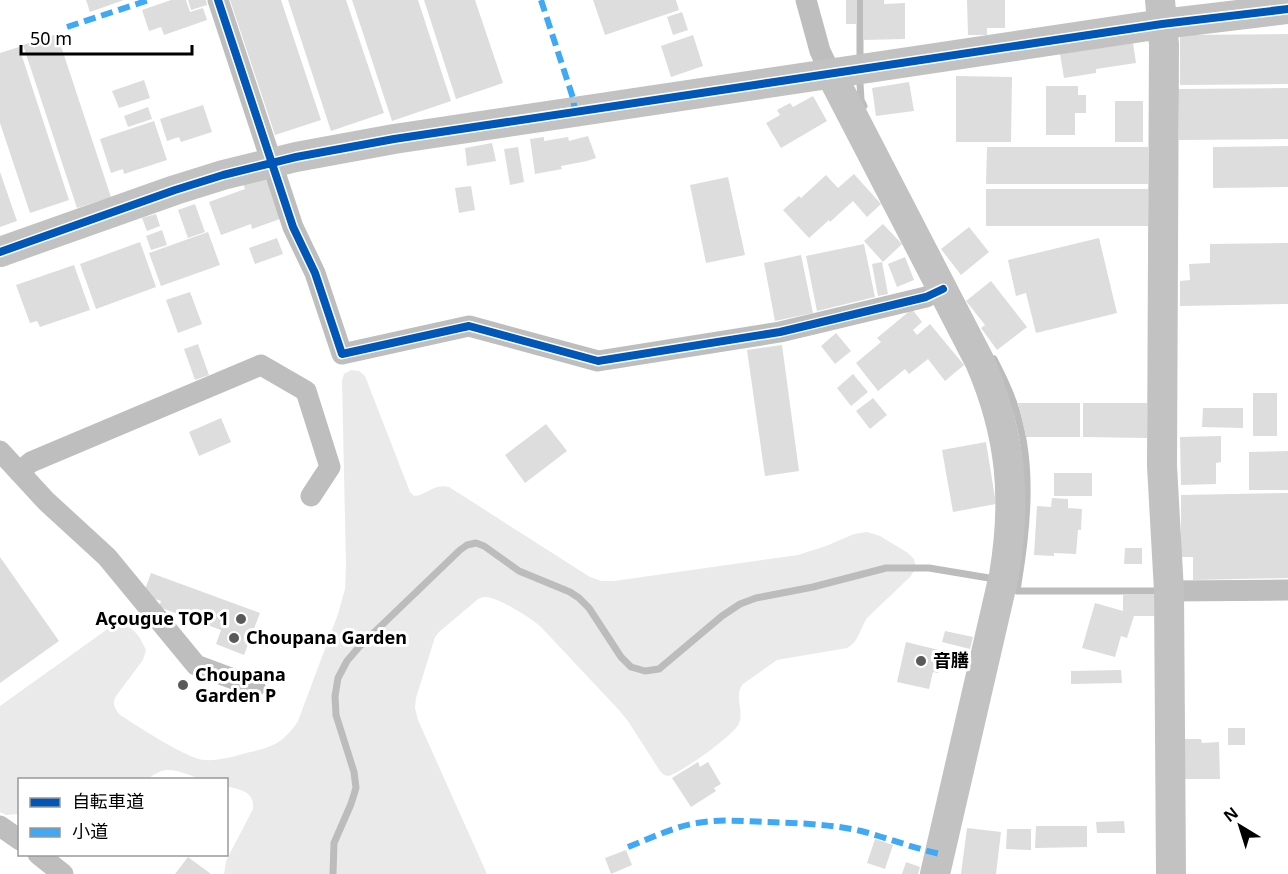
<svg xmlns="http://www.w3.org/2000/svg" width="1288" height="874" font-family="'Noto Sans','Noto Sans JP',sans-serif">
<rect width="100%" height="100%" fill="#fff"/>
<path fill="#eaeaea" d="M351,370L359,371L365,376L410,492L414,496C428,495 433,483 449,487L590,577L601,581H614L798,555L826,546L854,534L867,532L880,536L908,553L914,559L916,568L910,577L867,618C860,628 859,642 847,648L777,660L743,684C734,695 743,708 740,721C737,734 683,771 669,776L664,775L660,771L628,721L618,709L541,627C531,618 499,598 486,597C481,597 480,598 477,600L439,632L435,637L416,698L415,708L418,720L487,874H224L226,861L253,809C255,791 240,790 227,786L226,780C219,780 210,781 202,779C180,773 168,762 148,779L20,780L19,814L6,815L0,812V706L109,628C129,620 138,632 146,650L143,660L116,696C112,704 114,708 120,715C138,726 186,759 205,760C220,761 235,756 250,752C274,747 285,741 298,721L338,614L345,589L346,566L342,380L344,374Z"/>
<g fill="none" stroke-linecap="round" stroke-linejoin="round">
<path stroke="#bcbcbc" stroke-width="7" d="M860,0V55
M860,83L861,100L864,106
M994,359C1001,373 1008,386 1013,401C1034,459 1028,524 1018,584L1016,583
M1018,584L1017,591H1155
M333,874L334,843L351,804L356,788L354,772L336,715L335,696L338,678L347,661L359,647L460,550L467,545L476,543L484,546L519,571L570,592L579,598L589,608L621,657L631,667L645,671L659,669L722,616L740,604L756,598L813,587L886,568H929L989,578"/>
</g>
<path fill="#ddd" d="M86,0H124L90,12Z
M171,0H186L190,12L203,8L207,20L164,35L161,27L149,31L142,10Z
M188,0H206L207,5L191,10Z
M230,0H281L321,120L275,135Z
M288,0H346L384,113L331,131Z
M352,0H418L451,101L392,121Z
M424,0H475L503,83L456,99Z
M593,0H676L679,10L605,35Z
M846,0H857V24H846Z
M863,0H884V4L905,3V39L863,40Z
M967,0H1005V28H987V35H968Z
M682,12L688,30L673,35L667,17Z
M57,34L111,197L77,208L23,45Z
M1288,34V84L1180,85V35Z
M693,35L703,66L671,77L661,46Z
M1133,43L1136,63L1096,69V73L1064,78L1060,54Z
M19,47L69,200L30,213L0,123V53Z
M956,76L1012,77L1011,142H956Z
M144,80L150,98L119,108L112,91Z
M909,82L914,111L876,116L872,88Z
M1046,86H1078V95H1086V113H1075V135H1046Z
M1288,88V139L1179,140L1178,89Z
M813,96L827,121L781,148L766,123L780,115L777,110L790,103L793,107Z
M1115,101H1143V142H1115Z
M203,105L212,132L181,142L179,137L167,141L160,119Z
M148,107L152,119L128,127L124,116Z
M154,121L167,160L124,174L123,169L111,173L100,139Z
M588,136L596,158L587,161L561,166L562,169L535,174L530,139L544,137V141L568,137L569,141Z
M492,143L496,161L467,166L465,148Z
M1288,146V187L1213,188V147Z
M518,147L524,182L510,185L504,149Z
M987,147H1148V184H986Z
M0,172L17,221L0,227Z
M854,174L881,204L867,217L853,201L830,222L829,220L809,238L783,210L799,196L801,198L826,175L838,188Z
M265,176L280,219L252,229L251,224L221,235L209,202L245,189L243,184Z
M728,177L745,255L706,263L690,185Z
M471,186L475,210L459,213L455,188Z
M986,189H1148V226H986Z
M195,204L205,232L188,238L178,210Z
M156,214L160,226L147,231L142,218Z
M883,224L902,244L883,262L864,241Z
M969,227L989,252L961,275L941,249Z
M162,230L167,245L151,250L146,236Z
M208,232L220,265L161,286L149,253Z
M277,238L283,254L255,264L249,248Z
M1099,238L1117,313L1036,333L1026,293L1016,296L1008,260Z
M140,242L156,287L96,309L80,264Z
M1288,243V304L1180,306V281L1190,280L1189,264L1210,263V244Z
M864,244L875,297L817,311L806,256Z
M801,255L813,313L775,321L764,263Z
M905,257L914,280L897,287L888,264Z
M882,262L888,294L878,296L872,264Z
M74,265L90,310L40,327L37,321L30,323L16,285Z
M991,281L1027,327L997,350L981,328L985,325L966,301Z
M190,292L202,324L178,333L166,300Z
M912,309L922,322L913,330L917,335L930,324L964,365L945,381L928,359L909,374L905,369L878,391L856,363L881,342L877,338Z
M836,333L851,351L835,364L821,346Z
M198,344L209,375L195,380L184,349Z
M782,345L799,471L765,476L747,350Z
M853,374L868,392L851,406L837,388Z
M1253,393H1277V436H1253Z
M873,398L887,415L870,429L856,411Z
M1018,403H1080V437H1026Z
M1083,403H1147V438L1083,437Z
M1203,408H1243V428L1202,427Z
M221,418L231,442L199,456L189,432Z
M546,424L567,451L525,483L505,455Z
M1221,436V462L1216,463V484L1181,485L1180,437Z
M986,442L996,504L953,512L942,450Z
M1288,451V490H1249V452Z
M1054,473H1092V496H1054Z
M1288,493V578L1193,580V557H1181V495Z
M1052,498L1068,499V508L1082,509L1081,530H1078L1076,554L1054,553V556L1034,555L1037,506L1051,507Z
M1125,548H1142V564H1124Z
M0,557L59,641L0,683Z
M151,573L260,613L244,655L216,644L221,630L159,607L161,601L143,595Z
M1123,595H1154V616H1134L1127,638L1121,636L1115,657L1082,648L1095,603L1123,611Z
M945,631L973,637L970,649L942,642Z
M906,642L943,651L938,673L933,672L929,689L897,682Z
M1121,670L1122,683L1071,684V671Z
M1228,728H1245V745H1228Z
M1185,739H1201L1202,743L1219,742L1220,779H1185Z
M698,762L700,767L708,762L721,784L714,788L716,791L691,807L672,778Z
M1124,821L1125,833H1097L1096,822Z
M1036,826H1087V847L1035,848Z
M967,828L1001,832L996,874H961Z
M1007,829H1031V850L1006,849Z
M875,839L893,845L885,869L867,863Z
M626,850L632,865L611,874L605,858Z
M188,857L211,874H175Z
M906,862L920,867L918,874H902Z"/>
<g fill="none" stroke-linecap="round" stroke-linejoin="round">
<path stroke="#bebebe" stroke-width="21" d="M218,0L293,227L315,273L342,354L469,326L598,361L780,332L926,297L943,289
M806,0L820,51L831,74
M0,451L46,501L107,557L196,665L255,687
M19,472L31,462L261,365L306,391L330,467L311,496
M1169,591L1288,590
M0,826L20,840
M38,854L63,874"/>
<path stroke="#c2c2c2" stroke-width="30" d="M1160,0L1164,44L1162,466L1169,591L1171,874
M831,74L980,362C1011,434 1017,498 1004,575L935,874
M0,252L175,190L223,175L296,157L394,139L1162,24L1288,9"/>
<path stroke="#3fa9f5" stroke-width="6" stroke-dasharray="12 6" stroke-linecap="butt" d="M541,0L573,98L575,112
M67,27L149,0
M628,847C651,838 673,827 697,823C720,819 743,821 766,822C797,823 830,824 861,831C888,838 913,848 940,854"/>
<g stroke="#fff" stroke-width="11">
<path id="cycleway" d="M218,0L293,227L315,273L342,354L469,326L598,361L780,332L926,297L943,289
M0,252L175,190L223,175L296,157L394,139L1162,24L1288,9"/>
</g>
<use href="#cycleway" stroke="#0057b8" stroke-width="8"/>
</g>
<g fill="#595959" stroke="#fff" stroke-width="2">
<circle cx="241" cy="619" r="6"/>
<circle cx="234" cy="638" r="6"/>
<circle cx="921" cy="661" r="6"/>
<circle cx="183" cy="685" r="6"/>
</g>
<g text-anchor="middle" stroke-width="6" stroke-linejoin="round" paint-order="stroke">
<g font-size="18" font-weight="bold" fill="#000" stroke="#fff" text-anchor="start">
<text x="229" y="625" text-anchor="end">Açougue TOP 1</text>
<text x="246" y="644">Choupana Garden</text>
<text x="933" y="667">音膳</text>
<text x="195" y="681">Choupana<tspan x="195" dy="21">Garden P</tspan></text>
</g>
</g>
<rect x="18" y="778" width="210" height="78" fill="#ffffff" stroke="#999999" stroke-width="1.5"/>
<rect x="30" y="798" width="30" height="9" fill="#0057b8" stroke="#999999" stroke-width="1.5"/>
<text x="72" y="808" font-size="18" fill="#000000">自転車道</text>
<rect x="30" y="828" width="30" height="9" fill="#3fa9f5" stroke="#999999" stroke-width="1.5"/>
<text x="72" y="838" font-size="18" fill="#000000">小道</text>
<g transform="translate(1240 826) rotate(322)" stroke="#ffffff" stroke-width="4.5" paint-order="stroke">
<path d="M0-4.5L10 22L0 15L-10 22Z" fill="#000000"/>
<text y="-9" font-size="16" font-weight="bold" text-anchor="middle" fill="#000000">N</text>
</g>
<path d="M21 45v9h171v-9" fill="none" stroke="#000000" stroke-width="3"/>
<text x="30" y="45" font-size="18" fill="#000000" stroke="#ffffff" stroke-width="4.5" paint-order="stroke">50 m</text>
</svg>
